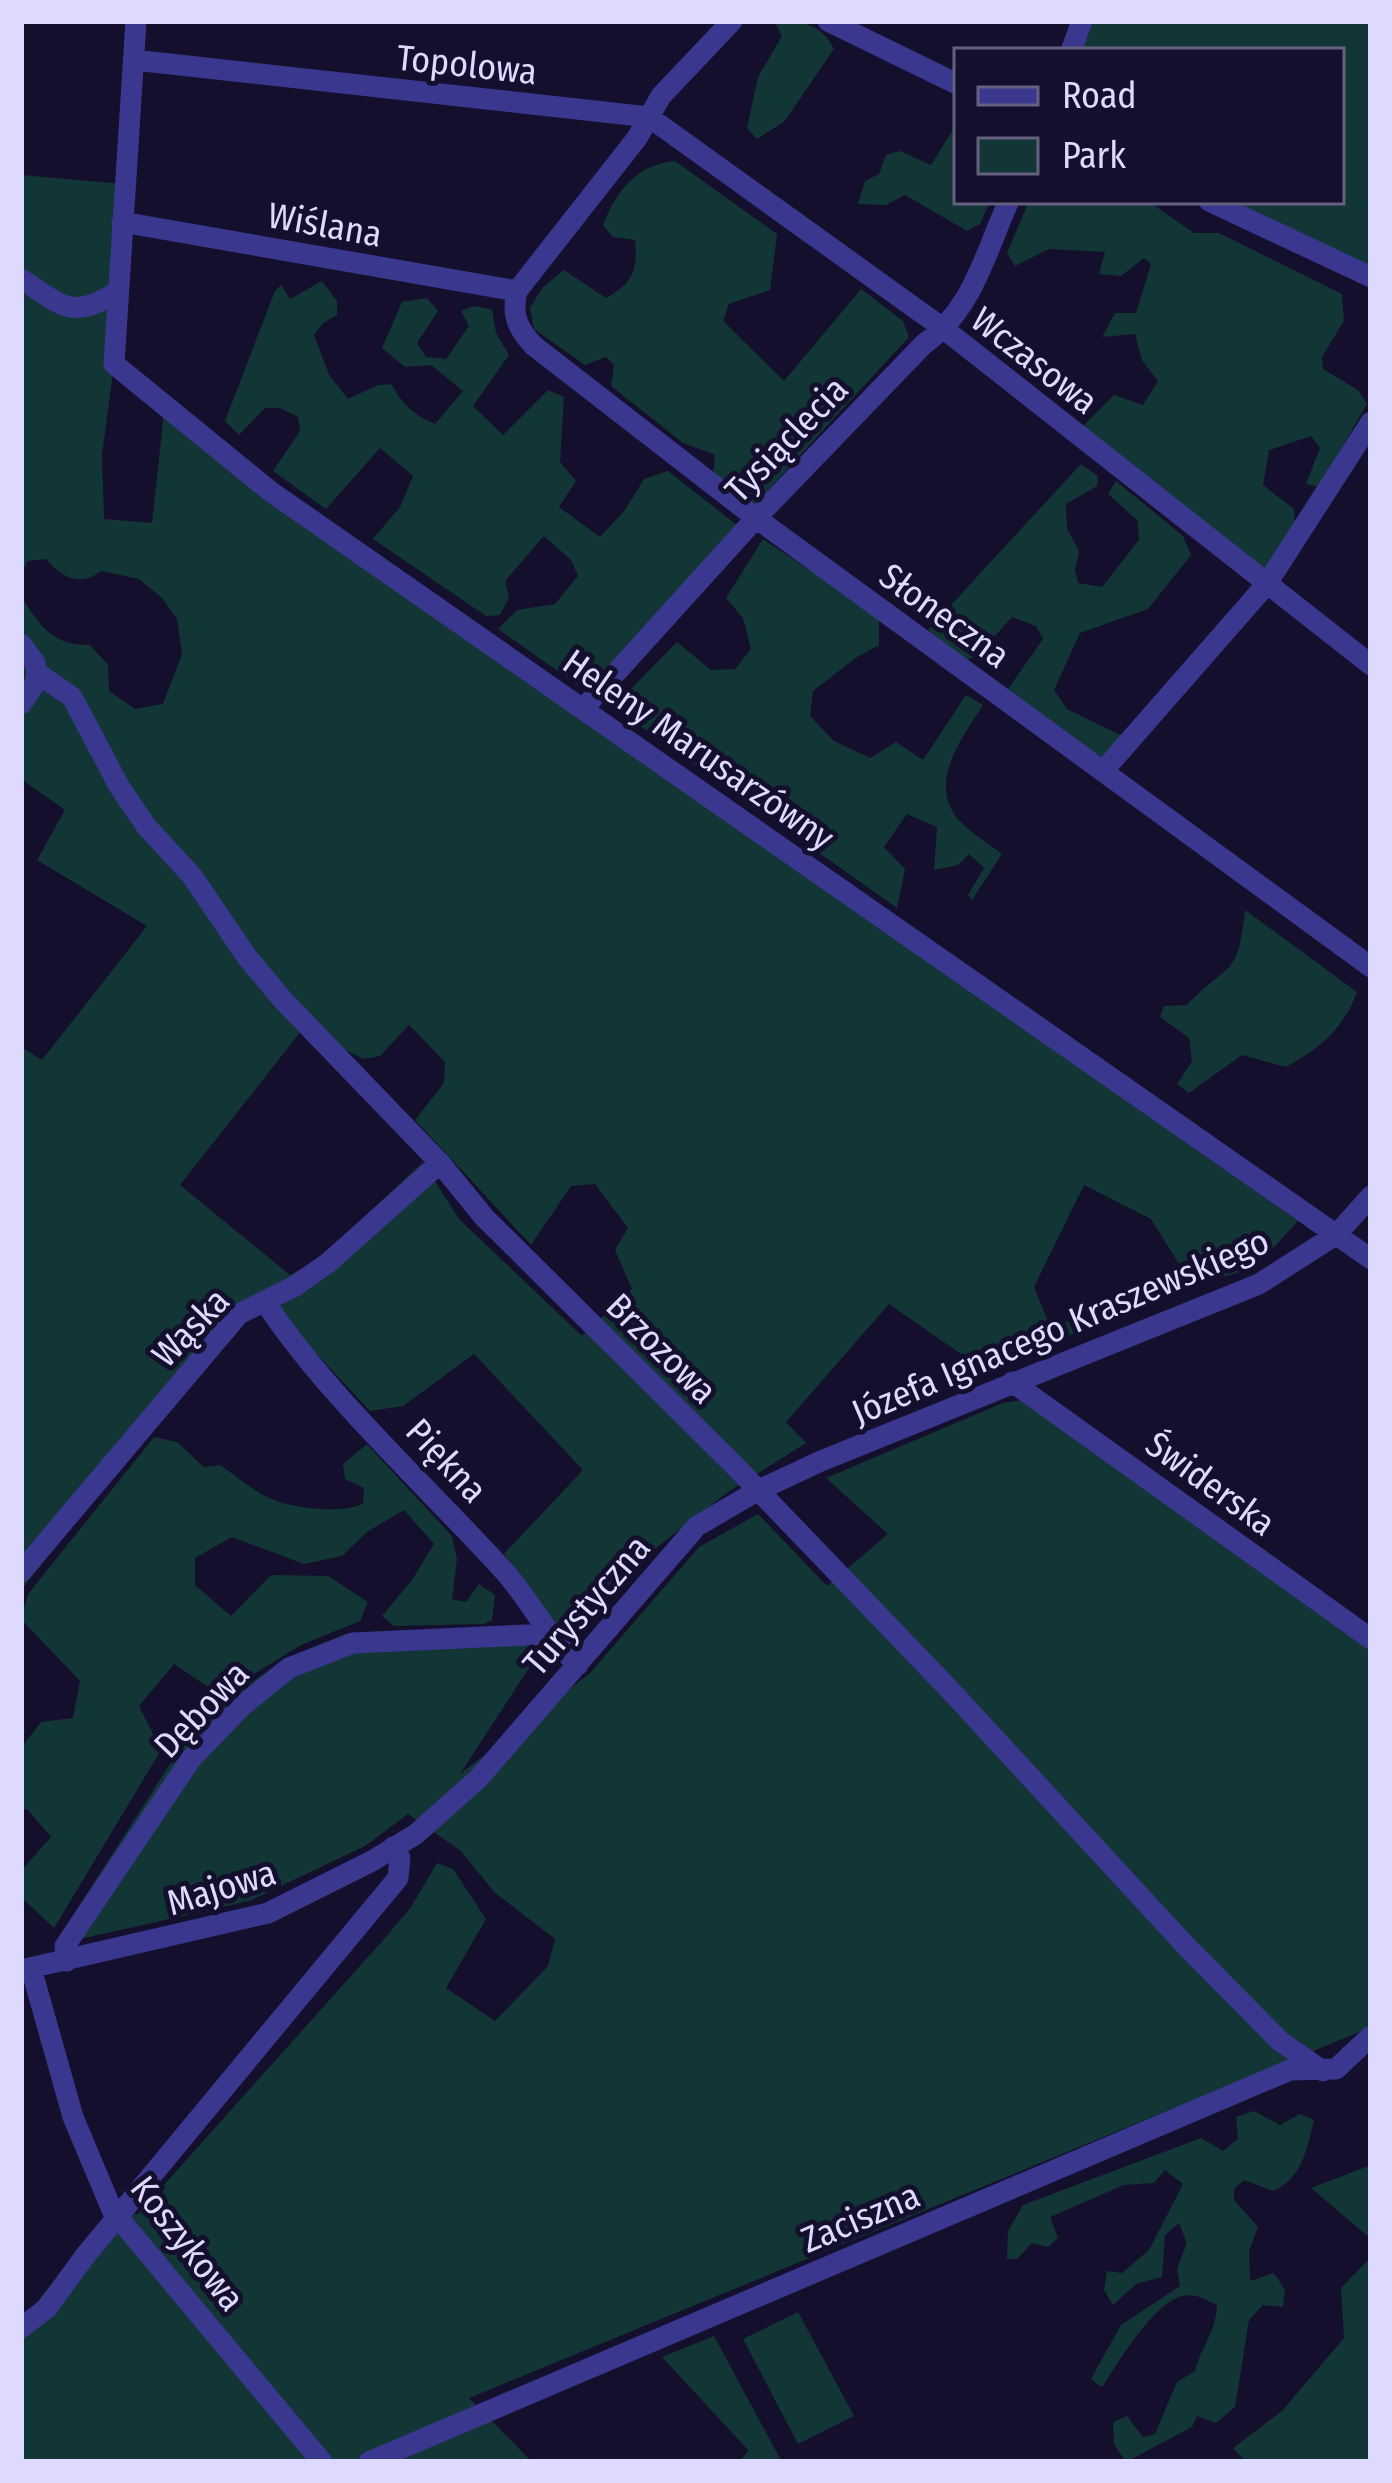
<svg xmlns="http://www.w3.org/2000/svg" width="1392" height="2483" font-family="'Fira Sans Condensed',sans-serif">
<rect width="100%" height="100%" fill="#140f2c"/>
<path fill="#123635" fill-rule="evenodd" d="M774,21C801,21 821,23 834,49L784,122L757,139L747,128L758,77L782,36Z
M1093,21H1371V270L1230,201H1341V51H1081Z
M957,123V201H990L980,224L967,231L905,195L886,205L858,204L865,181L879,174L886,155L900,151L931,165Z
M675,161L777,234L770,290L729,304L723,321L784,381L861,289L903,321L909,337L755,504L713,473L715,455L683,443L611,386L614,365L606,357L585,365L534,329L530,308L542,288L564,270L606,298C633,283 638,270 635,240L613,237L603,225C616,191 636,165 675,161Z
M21,175L124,184L114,364L102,455L104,519L152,523L164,412L259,493L1298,1221L1255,1268L1192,1285L1151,1219L1084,1185L1034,1287L1051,1329L1125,1295L1135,1305L1027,1355L984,1370L889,1304L786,1422L806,1443L728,1492L557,1625L460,1774L590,1673L699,1547L758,1514L827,1586L888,1534L826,1478L1003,1403L1028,1399L1371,1646V2020L1364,2030L469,2398L532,2462H21V2321L120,2202L137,2215L385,1938L411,1907L437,1863L453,1869L486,1919L446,1988L495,2021L548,1966L555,1939L494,1892L461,1851L408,1814L365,1846L249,1901L54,1945L177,1753L226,1700L286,1658L348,1633L556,1624L504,1554L583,1470L474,1354L403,1406L370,1411L286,1321L249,1307L21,1590V1047L42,1060L147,926L37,860L65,810L21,779V680L25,673L21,670V596C40,626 53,646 90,645L108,665L109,691L135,709L163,704L182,654L177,619L162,598L139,579L101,571C80,588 61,577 46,559L28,561L21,573ZM409,1025L445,1062L444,1083L415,1120L531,1245L571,1186L595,1184L628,1228L615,1250L632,1289L582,1336L459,1219L423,1162L319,1259L290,1275L180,1185L302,1030L364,1059L380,1056Z
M1029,201H1148L1194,233H1219L1342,294L1344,321L1322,357L1323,369L1358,390L1367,404L1319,487L1306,484L1320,448L1311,436L1269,450L1263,485L1294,509L1295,525L1265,569L1079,430L1114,395L1143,405L1158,381L1142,360L1135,334L1102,337L1115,313H1136L1151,264L1144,258L1121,276L1099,274L1105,252L1049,249L1015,266L1007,253Z
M322,281L337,301V315L323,323L314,335L329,375L348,399L378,385L391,384C402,403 414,416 435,424L463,391L431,365L405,367L382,348L402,302L427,298L438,311L417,343L426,357L446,359L469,326L461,311L474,306L492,309L496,333L509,355L473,406L503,435L548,390L564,397L560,462L576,481L559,507L600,537L625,510L644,479L668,471L738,526L586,691L498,629L517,610L555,604L578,576L571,560L544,536L505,581L509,598L500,615L486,616L373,539L400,507L413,476L380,448L326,509L273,471L300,431L298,417L280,408H265L239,435L225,421L275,291L281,285L290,299Z
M1081,464L1098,476L1097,486L1066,504L1067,529L1079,551L1075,570L1078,583L1102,587L1139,540L1138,521L1108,494L1116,481L1183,536L1191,555L1148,609L1080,633L1054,690L1067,709L1124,737L1102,757L1069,738L1008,689L1043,639L1036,626L1012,617L976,657L963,660L928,630Z
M763,539L879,617V645L857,657L813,691L810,716L834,741L870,758L896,742L923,760L966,695L983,705C963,737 928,780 957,818C968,831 988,843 1002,854L972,900L968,895L984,868L969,854L958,865L934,870L937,827L907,814L884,847L905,869L897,908L613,707L677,642L711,670L735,669L751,649L743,618L726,598Z
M1245,910L1357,992C1343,1030 1320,1048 1286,1067L1242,1055L1189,1093L1177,1084L1192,1061L1189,1038L1160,1017L1164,1006L1187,1005C1229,961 1238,979 1245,910Z
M154,1437L177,1442L204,1467L220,1465C236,1476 252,1490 269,1498C289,1508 346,1515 363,1503L364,1488L345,1479L343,1464L367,1444L452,1536L457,1559L452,1599L466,1602L479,1584L495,1595L492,1620L484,1624L394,1626L382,1616L412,1580L434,1544L404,1510L367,1532L342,1556L304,1564L232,1537L195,1558V1585L231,1616L271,1575L328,1576L368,1602L360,1621L301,1645L236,1685L214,1691L174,1664L139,1706L161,1750L54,1928L21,1897V1871L51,1837L27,1809H21V1748L41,1722L73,1718L80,1681L21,1619L28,1594Z
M1254,2111L1280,2125L1300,2114L1314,2120C1307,2149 1302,2179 1273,2191L1244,2180L1234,2189V2200L1258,2227L1249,2251L1250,2281L1274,2273L1285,2290L1283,2307L1263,2305L1249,2320L1235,2407L1216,2423L1197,2416L1192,2427L1126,2462L1114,2444L1113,2422L1127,2416L1143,2437L1155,2434L1177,2382L1195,2371C1201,2347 1216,2332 1217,2305C1204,2299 1194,2292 1179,2297C1151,2307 1118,2363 1102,2387L1091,2379L1121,2325L1180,2286L1177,2269L1187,2243L1179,2223L1165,2235L1162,2277L1136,2284L1113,2305L1104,2290L1107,2271L1122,2273L1149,2250L1183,2184L1165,2170L1154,2183L1124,2185L1050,2217L1058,2238L1048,2247L1032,2243L1017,2259H1007L1008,2231L1023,2205L1201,2138L1223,2151L1238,2139L1236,2117Z
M1371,2165V2239L1311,2188Z
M1371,2257V2462H1246L1233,2448L1282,2411L1344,2338L1341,2288Z
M798,2312L854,2416L798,2444L743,2339Z
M714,2336L782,2462H738L749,2451L662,2357Z"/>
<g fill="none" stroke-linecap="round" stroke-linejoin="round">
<path stroke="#39378e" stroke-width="21" d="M136,21L114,364L270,491L1371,1259
M828,21L957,84
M1071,51L1082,21
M134,60L649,117L944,329L1371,665
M1209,201L1371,277
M122,222L517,291
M21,279C62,305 71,321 117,292
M517,291C511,315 518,329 534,346L756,518L1371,967
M517,291L637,138L661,96L732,21
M21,644L35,663L37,673
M37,673L72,697L119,786L146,826L192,876L247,957L282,999L440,1163L484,1217L736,1467L950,1690L1186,1946L1280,2041L1323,2071
M21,704L35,684L37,673
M584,708L756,518L924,344C973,310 985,253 1009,201
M1104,770L1266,585L1371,422
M265,1302C327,1396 427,1486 504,1571C531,1601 548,1638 578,1665
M1012,1382L1371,1639
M21,1572L239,1314L295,1286L328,1263L440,1163
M67,1961L65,1946L191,1759L242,1706L289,1668L353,1643L549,1634
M31,1968L73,2117L112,2210L322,2462
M21,1970L268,1913L372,1861L416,1834L478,1779L697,1526L757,1491L821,1461L1259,1284L1337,1234L1371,1196
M21,2328L47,2308L85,2256L398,1878L400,1858L393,1847
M369,2462L1290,2070L1336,2069L1371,2036"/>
</g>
<g text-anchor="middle" stroke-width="10" stroke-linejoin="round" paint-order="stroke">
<g font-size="36" fill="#dedaff" stroke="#140f2c">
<text transform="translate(467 64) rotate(6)" y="13">Topolowa</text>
<text transform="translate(325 224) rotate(10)" y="13">Wiślana</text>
<text transform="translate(1035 360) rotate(38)" y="13">Wczasowa</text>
<text transform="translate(786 439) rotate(-46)" y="13">Tysiąclecia</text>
<text transform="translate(945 615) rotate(36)" y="13">Słoneczna</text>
<text transform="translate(699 749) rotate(35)" y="13">Heleny Marusarzówny</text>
<text transform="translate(1060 1326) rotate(-23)" y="13">Józefa Ignacego Kraszewskiego</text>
<text transform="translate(190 1327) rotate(-46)" y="13">Wąska</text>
<text transform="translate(662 1348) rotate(45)" y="13">Brzozowa</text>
<text transform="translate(447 1460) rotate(47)" y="13">Piękna</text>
<text transform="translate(1211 1483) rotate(36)" y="13">Świderska</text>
<text transform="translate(586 1605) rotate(-49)" y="13">Turystyczna</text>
<text transform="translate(201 1709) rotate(-46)" y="13">Dębowa</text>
<text transform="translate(221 1887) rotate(-17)" y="13">Majowa</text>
<text transform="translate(860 2217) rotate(-23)" y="13">Zaciszna</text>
<text transform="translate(188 2243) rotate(52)" y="13">Koszykowa</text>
</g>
</g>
<rect width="1392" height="2483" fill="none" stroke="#dedaff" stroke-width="48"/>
<rect x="954" y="48" width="390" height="156" fill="#140f2c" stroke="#656080" stroke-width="3"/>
<rect x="978" y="87" width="60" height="18" fill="#39378e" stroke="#656080" stroke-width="3"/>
<text x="1062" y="108" font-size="36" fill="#dedaff">Road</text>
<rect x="978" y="138" width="60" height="36" fill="#123635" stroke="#656080" stroke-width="3"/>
<text x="1062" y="168" font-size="36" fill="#dedaff">Park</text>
</svg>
